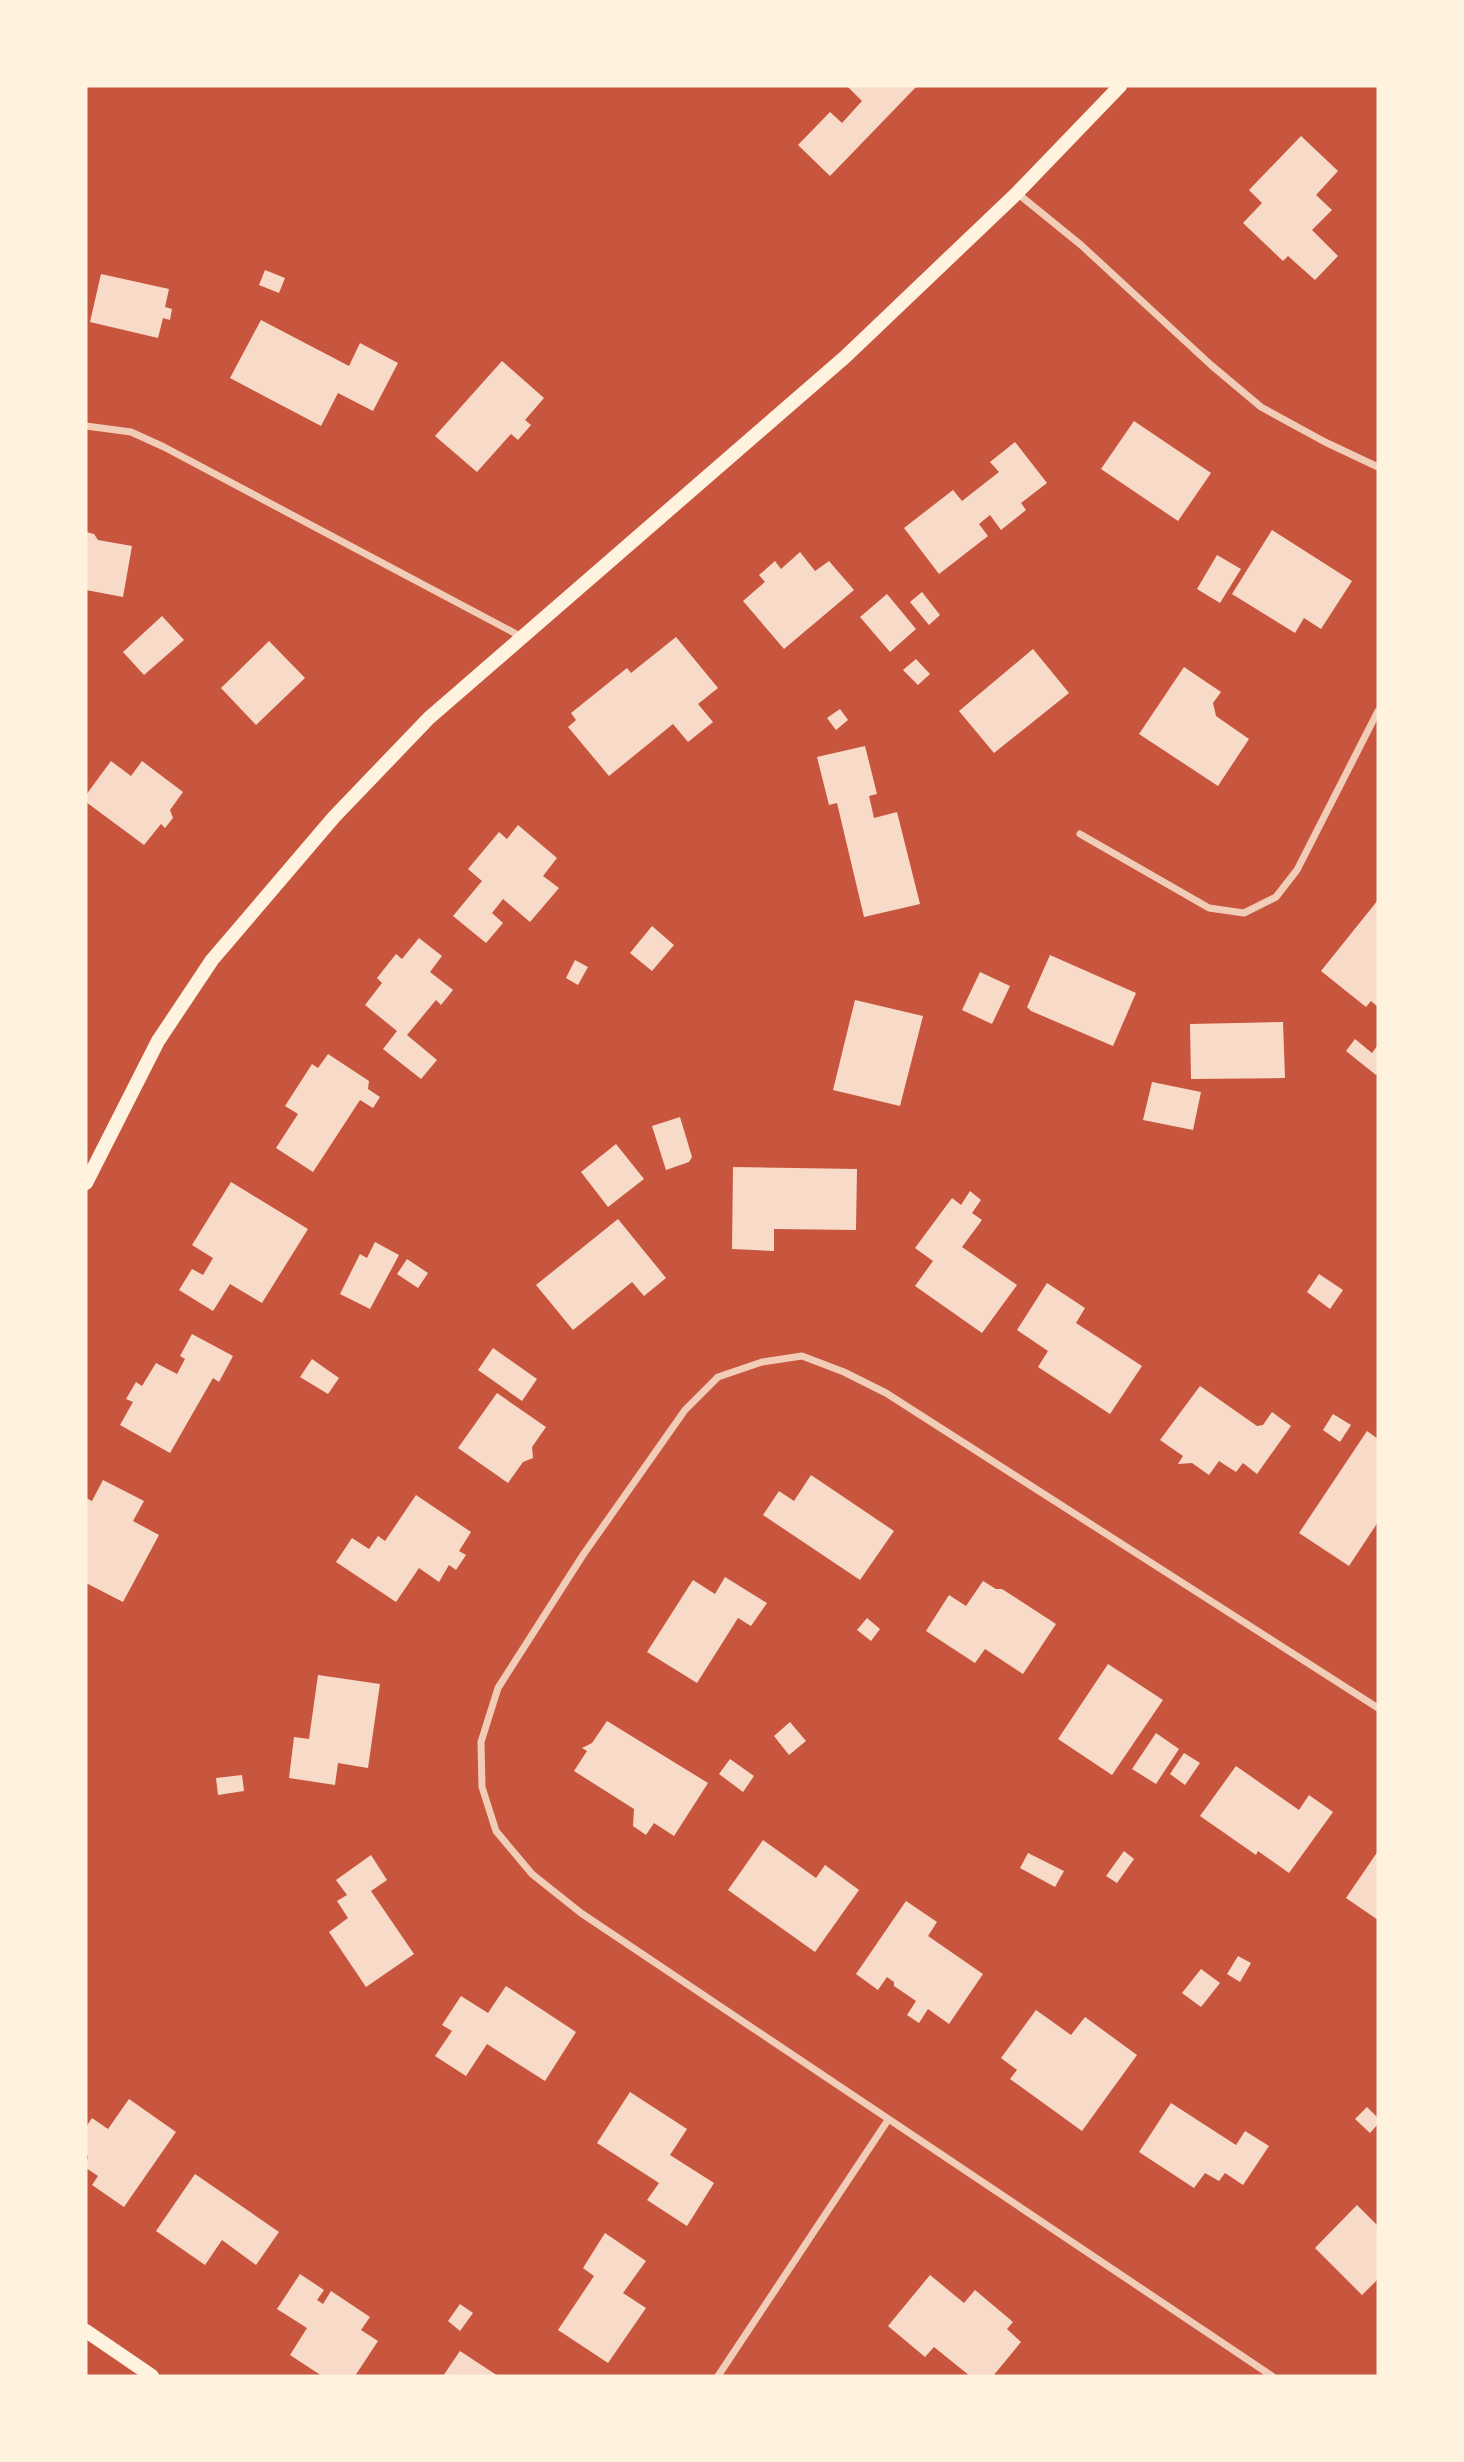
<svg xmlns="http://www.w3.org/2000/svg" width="1464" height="2462" font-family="Figtree,sans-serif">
<rect width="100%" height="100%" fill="#c8553d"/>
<path fill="#f7dbc8" d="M847,86H917L830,176L798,145L830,112L842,123L862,101Z
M1301,136L1338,171L1316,195L1332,210L1312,230L1338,256L1315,280L1288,256L1283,261L1243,223L1262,203L1249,190Z
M265,270L285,278L279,293L259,285Z
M101,274L169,289L165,307L172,309L170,320L163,318L158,338L90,322Z
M261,320L349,366L360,343L398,363L373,411L338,393L321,426L230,378Z
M502,361L544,398L525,420L531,425L518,440L511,434L477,472L435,436Z
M1134,421L1211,473L1178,521L1101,469Z
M1015,442L1047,483L1021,503L1026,510L1001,530L990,515L979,524L988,536L939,574L904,528L953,490L962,501L999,472L990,462Z
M1272,530L1352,581L1321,629L1304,618L1295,633L1232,594Z
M86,532L94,534L98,540L132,546L123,597L86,590Z
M800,552L815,571L829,561L854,590L784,649L743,601L765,582L759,575L775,561L781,569Z
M1217,555L1241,569L1220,603L1197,589Z
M922,592L940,615L929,625L910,602Z
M887,594L916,629L890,652L860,617Z
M162,616L184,640L144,675L123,652Z
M676,637L718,688L698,704L713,722L688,742L673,724L609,776L568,727L576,720L571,713L627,668L631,673Z
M269,641L305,678L256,725L221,688Z
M1033,649L1069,693L994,753L959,711Z
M916,659L930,674L918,685L903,670Z
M1184,667L1221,692L1213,703L1216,716L1249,739L1218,786L1139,734Z
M840,709L848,720L836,730L827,718Z
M865,746L877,794L869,796L874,818L897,812L920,904L864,917L837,803L829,805L817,757Z
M111,761L131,776L142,761L183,792L170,810L173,818L165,828L161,824L144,845L86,802V795Z
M518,825L557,858L543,876L559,888L530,922L503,899L492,913L503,923L486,943L453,916L482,881L468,869L499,832L507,839Z
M1378,900V1007L1371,1001L1366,1007L1321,971Z
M652,926L674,945L652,971L630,953Z
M419,938L442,956L430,972L453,990L441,1005L436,1000L407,1035L437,1060L421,1079L383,1049L397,1031L365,1005L382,983L377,978L396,954L402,959Z
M1050,955L1136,993L1113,1046L1031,1011L1027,1007Z
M575,960L588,967L578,985L566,978Z
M980,972L1010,986L992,1024L962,1010Z
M855,1000L923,1016L900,1106L833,1090Z
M1283,1022L1285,1078L1191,1079L1190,1024Z
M1355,1039L1372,1053L1378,1045V1072L1376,1075L1346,1051Z
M328,1054L369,1081L368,1089L380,1097L373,1108L360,1100L313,1172L276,1148L298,1114L285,1106L312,1064L318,1068Z
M1152,1082L1201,1092L1193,1130L1143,1120Z
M680,1117L692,1157L689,1162L666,1170L652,1126Z
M616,1144L644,1179L608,1207L581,1172Z
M733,1167L857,1169L856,1230L774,1229V1251L732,1249Z
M231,1182L308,1229L262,1303L230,1284L213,1311L179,1290L192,1269L203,1275L213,1258L192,1245Z
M970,1191L981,1200L972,1213L982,1220L962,1247L1017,1285L982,1333L915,1286L933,1261L915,1248L952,1198L961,1205Z
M618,1219L666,1278L644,1296L632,1282L573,1330L536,1285Z
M375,1242L399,1255L370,1309L340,1294L360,1254L367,1258Z
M407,1259L428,1273L418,1288L397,1274Z
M1319,1274L1343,1290L1330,1309L1307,1292Z
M1047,1283L1085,1308L1076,1323L1142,1366L1110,1414L1038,1367L1048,1351L1017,1330Z
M192,1334L233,1356L219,1382L213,1378L170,1453L120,1425L133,1402L126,1399L136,1382L142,1386L156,1363L177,1374L185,1359L180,1356Z
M493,1348L537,1379L522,1401L478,1370Z
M312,1359L339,1378L328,1394L300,1377Z
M1200,1386L1257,1426L1263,1425L1272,1412L1291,1426L1257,1474L1243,1463L1236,1472L1219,1461L1209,1475L1192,1463L1178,1464L1183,1456L1160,1440Z
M497,1393L546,1427L532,1447L533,1458L523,1462L508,1483L458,1448Z
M1333,1414L1351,1425L1340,1442L1323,1430Z
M1367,1431L1378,1439V1522L1349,1566L1299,1533Z
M811,1475L894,1531L860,1580L763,1515L779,1491L794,1501Z
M103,1480L144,1501L133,1521L159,1535L123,1602L86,1583V1498L92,1501Z
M416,1495L471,1532L459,1551L466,1555L456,1570L449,1565L439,1582L419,1568L396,1602L336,1562L352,1538L369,1549L378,1536L385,1541Z
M725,1577L767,1603L751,1626L738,1618L697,1683L647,1652L693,1580L715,1594Z
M983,1581L996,1589H1002L1056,1624L1023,1674L985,1649L975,1663L926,1631L949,1595L966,1606Z
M867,1618L880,1629L871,1641L857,1630Z
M1108,1664L1163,1700L1112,1775L1058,1739Z
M318,1675L380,1684L368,1768L338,1763L335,1785L289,1778L294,1737L309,1739Z
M607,1721L708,1783L674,1836L654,1823L646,1835L633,1826L634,1809L574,1771L587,1751L582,1748L592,1743Z
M790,1722L806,1741L789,1755L774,1736Z
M1156,1733L1179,1749L1156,1784L1132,1769Z
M1184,1753L1200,1763L1185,1785L1170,1774Z
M730,1759L754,1776L743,1792L719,1774Z
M1236,1766L1299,1810L1309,1795L1333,1812L1289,1873L1258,1851L1256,1855L1200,1816Z
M242,1775L244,1791L218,1795L216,1778Z
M763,1840L816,1878L825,1865L859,1890L815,1952L728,1890Z
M1124,1851L1134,1859L1117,1883L1106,1876Z
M1378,1851V1920L1346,1898Z
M1028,1853L1064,1871L1055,1887L1020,1868Z
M371,1855L387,1880L371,1891L414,1954L366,1987L329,1932L348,1918L337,1901L347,1895L336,1880Z
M906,1901L937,1922L928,1936L983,1974L949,2024L928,2009L919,2023L907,2015L916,2001L894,1986V1982L887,1977L878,1990L856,1974Z
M1238,1956L1251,1963L1240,1982L1227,1974Z
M1201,1969L1220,1983L1201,2007L1182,1993Z
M506,1986L576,2032L545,2081L487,2044L466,2076L435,2056L452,2031L442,2025L461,1996L488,2013Z
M1036,2010L1071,2035L1085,2017L1137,2055L1082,2131L1010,2079L1017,2070L1001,2058Z
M630,2092L687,2129L670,2155L714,2183L687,2226L647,2200L659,2183L597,2143Z
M129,2099L176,2132L124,2207L92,2185L98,2176L86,2168L88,2156L86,2154V2127L92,2118L108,2129Z
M1171,2103L1236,2145L1245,2131L1269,2146L1243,2185L1225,2173L1219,2181L1205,2173L1194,2188L1139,2152Z
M1367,2107L1378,2118V2124L1370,2133L1355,2119Z
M195,2174L279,2232L256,2265L222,2240L205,2265L156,2231Z
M1357,2205L1378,2226V2279L1362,2295L1315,2248Z
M605,2233L646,2261L623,2293L646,2308L608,2363L558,2330L594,2276L583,2268Z
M300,2274L324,2290L317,2300L323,2304L331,2291L370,2317L361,2330L378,2341L355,2376H322L290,2355L307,2328L277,2309Z
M930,2275L964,2303L975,2290L1013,2322L1007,2329L1021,2342L993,2376H970L934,2347L925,2357L888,2326Z
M460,2304L473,2313L460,2331L448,2321Z
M460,2351L498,2376H443Z"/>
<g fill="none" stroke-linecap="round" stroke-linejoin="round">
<path stroke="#f1ccb7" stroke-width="7" d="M1017,193L1081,245L1211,365L1261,407L1325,442L1378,467
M86,426L131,432L164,447L522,637
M1080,834L1209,908L1244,913L1276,897L1297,870L1378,711
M718,2376L888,2120
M1272,2376L581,1913L532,1874L496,1831L482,1787L481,1742L498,1688L583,1555L685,1410L718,1377L762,1362L802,1356L844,1372L886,1393L1378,1708"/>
<path stroke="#fff3e0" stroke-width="14" d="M86,1183L158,1041L212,960L334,817L429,718L845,357L1017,193L1120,86
M86,2331L152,2376"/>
</g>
<rect width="1464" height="2462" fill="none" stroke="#fff3e0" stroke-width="175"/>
</svg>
